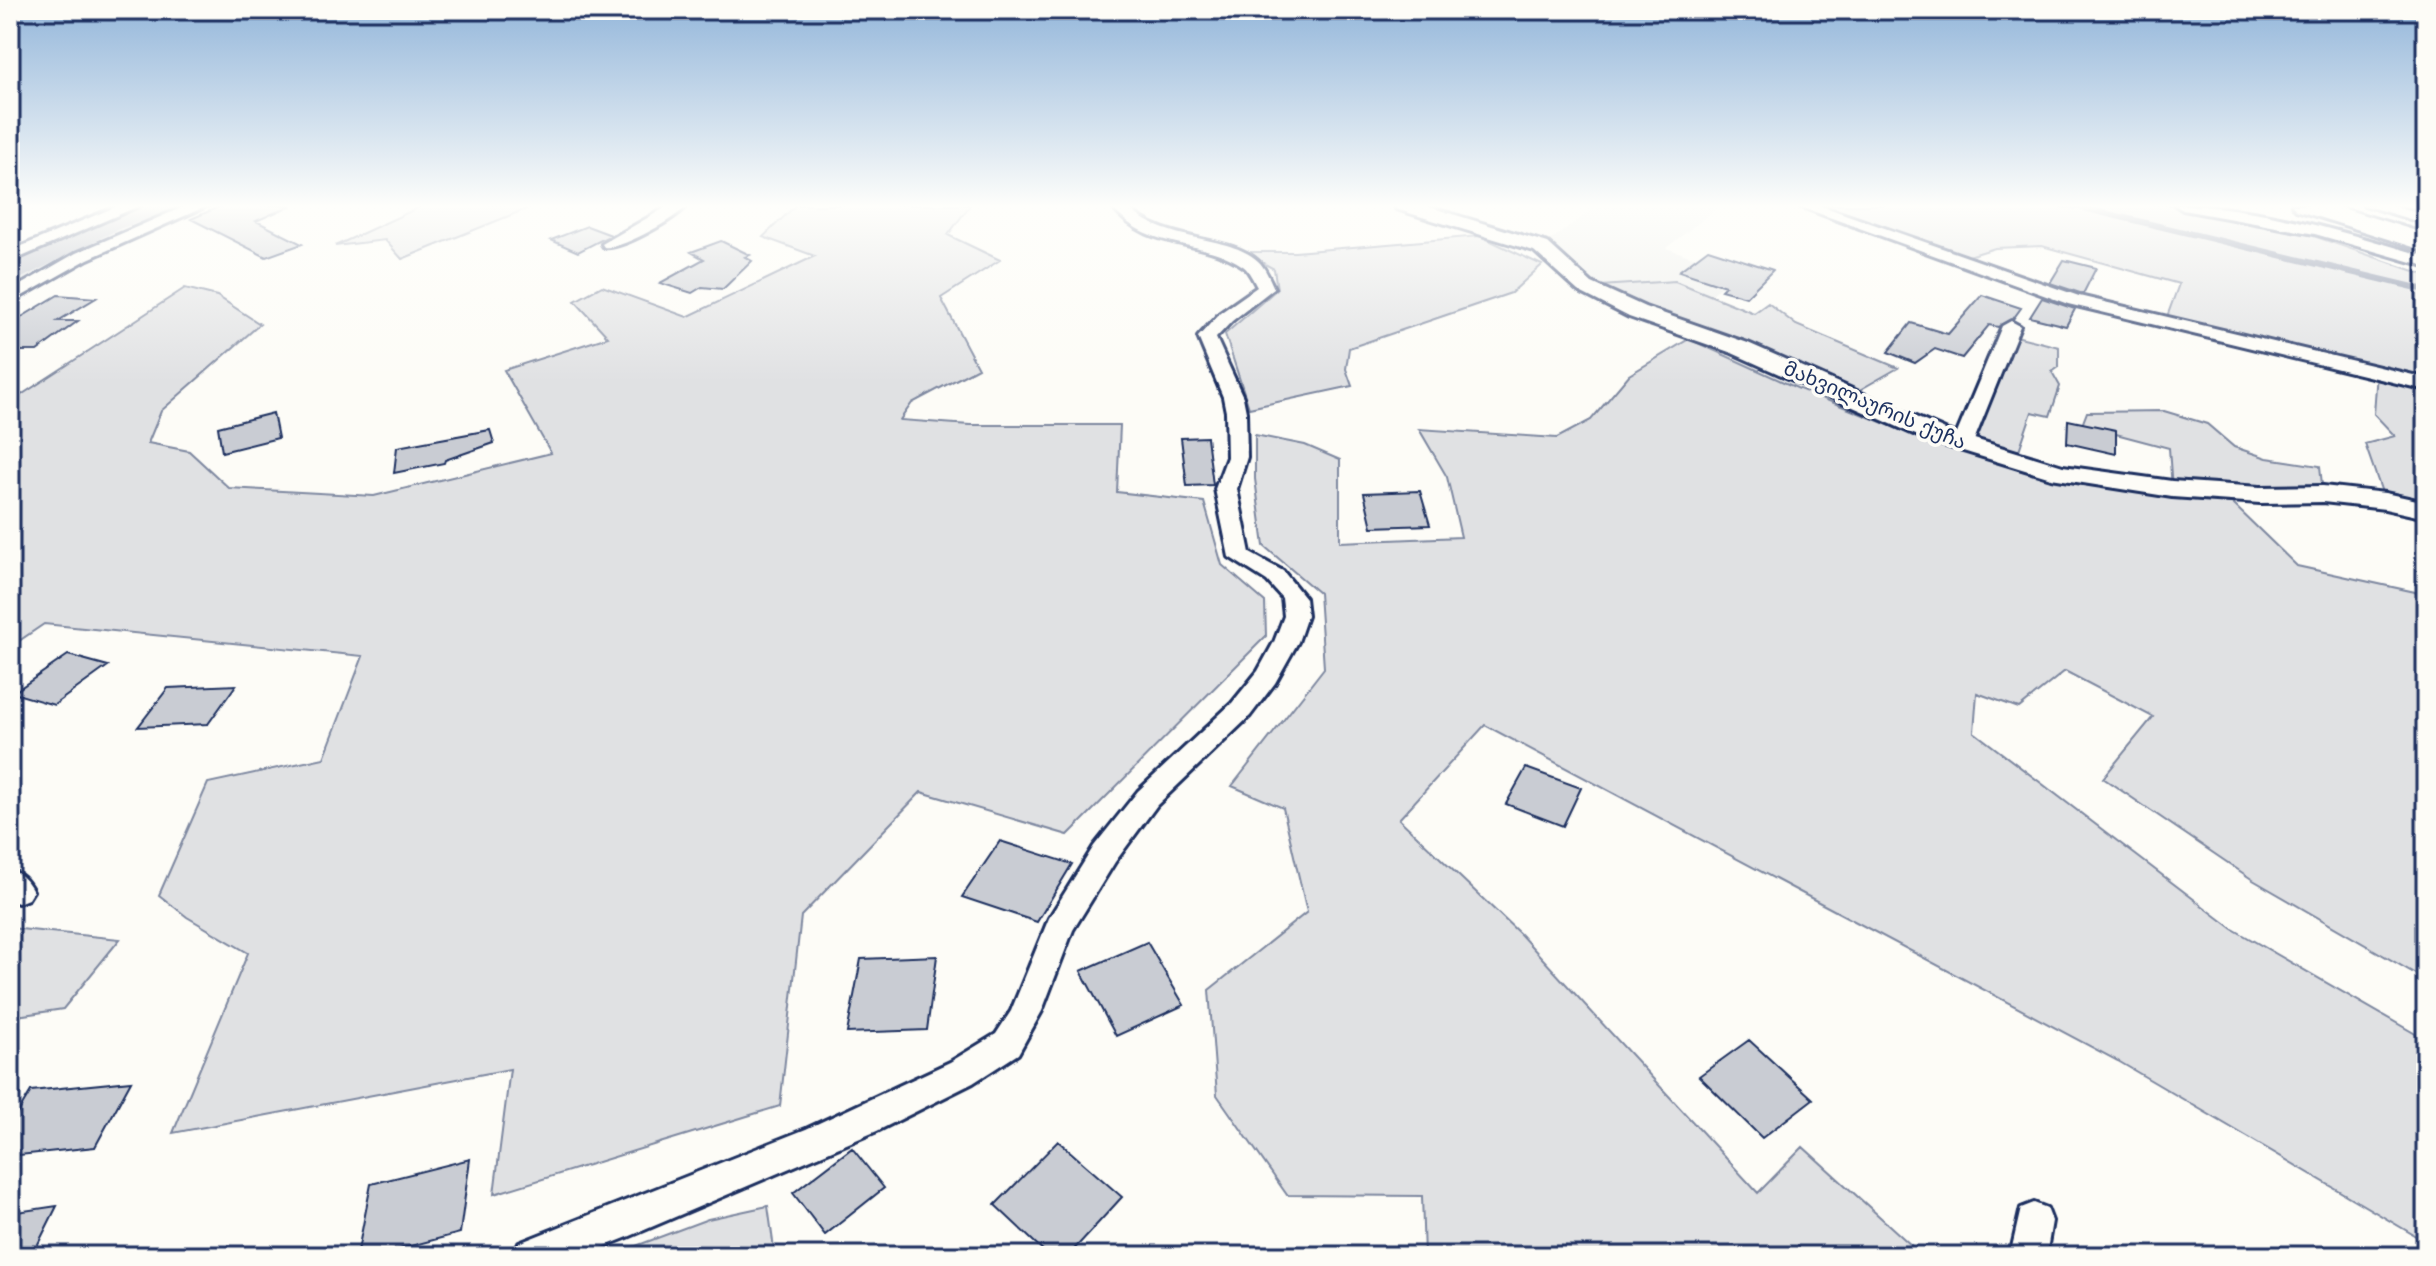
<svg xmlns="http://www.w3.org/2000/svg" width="2436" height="1266" font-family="'Shantell Sans','Noto Sans Georgian',sans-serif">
<rect width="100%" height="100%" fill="#fdfcf7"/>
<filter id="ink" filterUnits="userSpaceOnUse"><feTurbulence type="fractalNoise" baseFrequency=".0125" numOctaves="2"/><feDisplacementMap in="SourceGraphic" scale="16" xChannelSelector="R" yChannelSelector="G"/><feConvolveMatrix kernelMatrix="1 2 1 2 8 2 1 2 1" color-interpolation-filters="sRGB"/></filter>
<g filter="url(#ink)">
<path fill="#edeeec" d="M1599,205H1721L1666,248L1737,272L1710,296L1675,281L1585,287L1541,247Z"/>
<path fill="#e0e1e3" stroke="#7e88a0" stroke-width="2" d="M133,205H201L10,291V257Z
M424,205H536L402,259L385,240L335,246Z
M796,205H970L948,235L1000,260L941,298L978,368L912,403L900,420L970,425H1120L1117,492L1204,502L1222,565L1265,602L1266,636L1068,835L921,792L801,916L780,1106L494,1194L510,1069L173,1133L248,953L187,917L159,895L208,783L324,758L363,656L44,624L10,647V450L14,445L12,401L185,288L217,296L260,324L161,411L148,443L189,451L229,488L374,496L551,453L504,370L608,337L575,301L602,286L687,317L815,256L763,237Z
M1804,205H2224L2426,275V510L2385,501L2365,444L2395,436L2374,414L2377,372L2165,322L2179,284L2042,246L1995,248L1959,259Z
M1480,236L1542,265L1511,293L1349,348L1346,369L1352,386L1249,408L1225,334L1277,289L1274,269L1243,252H1295Z
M1675,281L1754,313L1768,303L1796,325L1898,368L1849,396L1585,287Z
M2008,334L2059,347V367L2052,372L2060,386L2050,416L2032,412L2016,459L1963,443Z
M1689,339L1797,388L1923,439L2055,481L2232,503L2297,566L2415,592L2426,605V980L2253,880L2103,778L2153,717L2065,671L2019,708L1977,693L1974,732L2233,929L2426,1040V1242L2118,1061L1485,725L1399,819L1520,934L1758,1193L1803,1147L1923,1256H1424L1422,1196L1287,1195L1217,1095L1209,990L1307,912L1283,808L1232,786L1324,668L1319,593L1264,546L1255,479V435L1305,445L1340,460V542L1461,537L1447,477L1419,429L1557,438L1591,420L1629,375Z
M2164,411L2207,424L2234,447L2267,458L2320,466L2323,494L2172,489L2169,448L2082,425L2087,412Z
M10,928L120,939L63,1009L10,1017Z
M768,1206L775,1256H609L708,1219Z"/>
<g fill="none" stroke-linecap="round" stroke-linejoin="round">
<path stroke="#76819c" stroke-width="6" d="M2056,205L2079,207L2426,290"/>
<path fill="#b3b8c5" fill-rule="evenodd" d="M127,205H174L169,212L119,229L22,278L10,281V258L97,215Z"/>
</g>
<path fill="#c9ccd3" stroke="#1b2f5e" stroke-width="2" d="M223,205H292L256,221L302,244L266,257L191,219Z
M587,226L611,235L578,252L551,240Z
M721,241L750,255L745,257L752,261L723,289L702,287L692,293L660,283L704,259L691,252Z
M1708,249L1773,270L1746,297L1721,290L1725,286L1679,271Z
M2064,260L2096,268L2083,294L2050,283Z
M58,295L96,298L58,321H78L37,351H10V324Z
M1982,295L2021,308L2013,319L1998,327L1989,325L1962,358L1935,349L1915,363L1888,352L1911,323L1948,334Z
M2042,298L2075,309L2066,326L2030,317Z
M273,413L278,438L222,452L218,427Z
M2068,420L2116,430V454L2067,443Z
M490,430L494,443L445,460L444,463L394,473L397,447Z
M1207,437L1213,485L1187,486L1181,438Z
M1420,491L1430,525L1372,527L1364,493Z
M68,655L108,666L54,705L13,693Z
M236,685L208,724L138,727L168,688Z
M1526,768L1581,788L1563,826L1506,804Z
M1000,841L1072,864L1037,922L962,897Z
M1147,942L1184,1005L1116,1036L1081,971Z
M937,956L927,1030L847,1033L861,959Z
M1749,1040L1813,1099L1762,1138L1699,1076Z
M131,1081L95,1147L10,1156V1126L31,1091Z
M1058,1141L1122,1197L1068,1256H1049L995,1205Z
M852,1148L884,1188L825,1235L793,1193Z
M470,1159L460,1233L373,1256H357L371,1184Z
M57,1206L32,1256H10V1213Z"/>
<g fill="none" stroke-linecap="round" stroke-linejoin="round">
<g stroke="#1b2f5e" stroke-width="6">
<path id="minor" d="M120,205H141L10,262V251Z
M188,205H209L88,259L10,303V291L76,253Z
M670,205H688C675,219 622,250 604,247L602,244Z
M1110,205H1126C1164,245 1228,233 1258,261C1265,267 1270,280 1274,288L1232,321L1216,338L1243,397L1246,412L1247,457L1237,489L1250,553L1283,571L1305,598L1307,616L1298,642L1275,683L1250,716L1157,805L1115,862L1073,930L1042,1011L1018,1054L973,1083L877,1131L628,1237L580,1256H514L519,1243L806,1129L950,1062L996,1034L1011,1011L1049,918L1094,846L1138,791L1232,703L1258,671L1274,642L1284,616L1282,598L1267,581L1229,557L1215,489L1227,457L1226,412L1223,397L1198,337L1220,313L1257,287C1253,280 1249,270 1243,266C1202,237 1148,253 1110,205Z
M1796,205H1819L2079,296L2426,378V390L2068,304Z
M2175,205C2260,205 2345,233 2426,256V266L2315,234L2183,210Z
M2364,205H2390L2426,214V224Z
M2011,321L2020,326L1973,443L1963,449L1956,447L1953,443L2002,326Z
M10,870C22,874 27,880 33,891L28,899L18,903L10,900Z
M2034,1203L2047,1208L2052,1221L2046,1256H2010L2021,1208Z"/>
</g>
<g stroke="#1b2f5e" stroke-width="6">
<path id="tertiary" d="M1394,205H1423L1548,243L1592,283L1645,307L1748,343L1945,430L2063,466L2172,481L2260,487L2323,486L2385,493L2426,502V518L2385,509L2323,502L2260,503L2172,497L2051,478L1927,440L1732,353L1629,317L1578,291L1534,251L1396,209Z"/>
</g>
<g stroke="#1b2f5e" stroke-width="6">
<path id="trunk" d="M2292,205H2332L2426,234V251L2296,210Z"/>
</g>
<use href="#minor" fill="#fdfcf7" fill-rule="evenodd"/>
<use href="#tertiary" fill="#fdfcf7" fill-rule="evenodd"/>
<use href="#trunk" fill="#fdfcf7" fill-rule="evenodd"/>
</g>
</g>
<linearGradient id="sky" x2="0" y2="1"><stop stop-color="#93b6da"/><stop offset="0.54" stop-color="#fefefb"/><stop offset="1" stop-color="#fefefb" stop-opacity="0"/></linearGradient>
<rect width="2436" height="382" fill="url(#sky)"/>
<g text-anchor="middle" stroke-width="7" stroke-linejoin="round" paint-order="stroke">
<g font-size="20" fill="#1b2f5e" stroke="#fdfcf7">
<text transform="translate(1875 405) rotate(23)" y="7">მახვილაურის ქუჩა</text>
</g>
</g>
<rect width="2436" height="1266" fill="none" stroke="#fdfcf7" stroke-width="40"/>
<rect x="20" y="20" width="2396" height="1226" fill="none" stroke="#1b2f5e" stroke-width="3" filter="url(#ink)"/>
</svg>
